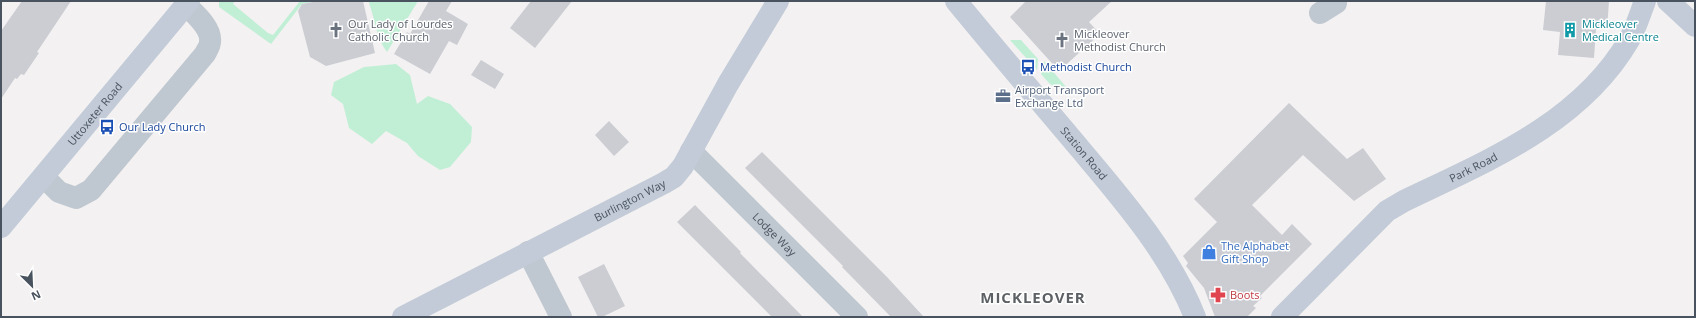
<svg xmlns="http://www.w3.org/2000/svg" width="1696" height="318" font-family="'Open Sans',sans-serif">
<rect width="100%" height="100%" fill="#f3f1f1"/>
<path fill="#c1efd6" d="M219,1H235L233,4L268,33L273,35L300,1H316L302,4L271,44L219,7Z
M370,1H418L387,52C376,38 375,19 369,3Z
M1010,40H1021L1038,59L1037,70Z
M1044,61L1067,88C1054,91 1049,83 1041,74L1042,67Z
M396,64L410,75L417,104L428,96L450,104L472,127L471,142L450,167L440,170L418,156L407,143L386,131L372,144L349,128L343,104L331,95L334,82L364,67Z"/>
<path fill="#cbcdd3" d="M22,1H71L37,52L39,53L24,75L21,74L17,79L15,78L1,99V31Z
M318,1H363L375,53L326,66L310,57L298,11L302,4Z
M429,1H452L446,11L468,24L457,45L449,41L430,74L394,54L407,32L410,34Z
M531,1H572L535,48L510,28Z
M1026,1H1112L1089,22L1100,34L1059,71L1010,17Z
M1546,1H1609L1607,29H1596L1594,58L1558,55L1560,32L1543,30Z
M481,60L504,74L495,89L471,75Z
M1289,103L1347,159L1363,148L1386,179L1354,201L1303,155L1252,205L1282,235L1292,224L1312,244L1260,296L1262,298L1253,306L1256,308L1247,317H1215L1204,288L1186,266L1188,263L1183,256L1217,222L1194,199Z
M609,121L629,142L614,156L595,135Z
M762,152L887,277L924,317H891L842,267L843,266L745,168Z
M695,205L741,252L740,253L803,317H772L677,222Z
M604,264L625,306L602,317H598L578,277Z"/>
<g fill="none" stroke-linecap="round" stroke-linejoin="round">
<g stroke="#bfc7d0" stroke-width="22">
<path d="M1320,13L1336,3L1334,1"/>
<path id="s1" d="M691,151L857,317"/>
<path d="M44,177L59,192L76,198L91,190L205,54C207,50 210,46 210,42C212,28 195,14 186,5"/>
<path d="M528,252L561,317"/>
</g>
<g stroke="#c2cbd7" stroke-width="22">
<path id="s2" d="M956,1C997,51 1039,100 1081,150C1124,201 1170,254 1195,317"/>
<path d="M1668,1L1695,26"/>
<path id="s3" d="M1,227L189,1"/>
<path id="s4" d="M403,317L664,183L674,177L683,166L728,84L778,1"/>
<path id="s5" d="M1282,317L1387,211L1404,201C1487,161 1580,124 1629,40C1636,28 1640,14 1645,1"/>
</g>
</g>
<defs>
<g id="church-bare" transform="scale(1.2)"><path d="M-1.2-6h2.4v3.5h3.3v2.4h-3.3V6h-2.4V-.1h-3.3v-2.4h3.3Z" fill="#6b7280" stroke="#fff" stroke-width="2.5" paint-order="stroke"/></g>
<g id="building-bare" transform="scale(1.2)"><path d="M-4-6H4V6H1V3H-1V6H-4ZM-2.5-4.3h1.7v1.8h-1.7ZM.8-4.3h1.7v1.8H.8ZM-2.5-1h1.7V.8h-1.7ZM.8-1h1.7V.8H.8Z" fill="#0f9aa8" stroke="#fff" stroke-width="2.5" paint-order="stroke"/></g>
<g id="bus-bare" transform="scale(1.2)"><path d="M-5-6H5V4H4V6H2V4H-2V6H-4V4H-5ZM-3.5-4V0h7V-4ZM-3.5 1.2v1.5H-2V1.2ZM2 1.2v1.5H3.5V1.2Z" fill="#1a4fb4" stroke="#fff" stroke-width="2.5" paint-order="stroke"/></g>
<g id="office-bare" transform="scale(1.2)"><path d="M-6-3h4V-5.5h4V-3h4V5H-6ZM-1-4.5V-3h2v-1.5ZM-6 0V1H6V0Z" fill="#5c6f8a" stroke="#fff" stroke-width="2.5" paint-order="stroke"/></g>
<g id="shop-bare" transform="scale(1.2)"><path d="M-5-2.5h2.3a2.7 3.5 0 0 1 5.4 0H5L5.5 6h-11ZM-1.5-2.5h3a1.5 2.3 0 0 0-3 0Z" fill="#3f7fe0" stroke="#fff" stroke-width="2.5" paint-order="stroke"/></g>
<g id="pharmacy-bare" transform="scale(1.2)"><path d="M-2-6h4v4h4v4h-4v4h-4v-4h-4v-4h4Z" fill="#e0444e" stroke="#fff" stroke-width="2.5" paint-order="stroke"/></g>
</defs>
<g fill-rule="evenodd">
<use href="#church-bare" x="336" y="30"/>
<use href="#building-bare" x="1570" y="30"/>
<use href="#church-bare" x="1062" y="40"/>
<use href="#bus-bare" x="1028" y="67"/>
<use href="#office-bare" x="1003" y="96"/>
<use href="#bus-bare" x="107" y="127"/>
<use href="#shop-bare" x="1209" y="252"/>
<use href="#pharmacy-bare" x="1218" y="295"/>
</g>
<g text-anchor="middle" stroke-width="3" stroke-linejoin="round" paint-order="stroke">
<g font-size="11" fill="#5b616d" stroke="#fff" text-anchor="start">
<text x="348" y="28">Our Lady of Lourdes<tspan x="348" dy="13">Catholic Church</tspan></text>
<text x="1074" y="38">Mickleover<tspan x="1074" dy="13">Methodist Church</tspan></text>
</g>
<g font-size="11" fill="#0d838f" stroke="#fff" text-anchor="start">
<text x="1582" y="28">Mickleover<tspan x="1582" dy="13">Medical Centre</tspan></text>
</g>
<g font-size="11" fill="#164399" stroke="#fff" text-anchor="start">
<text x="1040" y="71">Methodist Church</text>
<text x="119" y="131">Our Lady Church</text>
</g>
<g font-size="11" fill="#4e5e75" stroke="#fff" text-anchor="start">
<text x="1015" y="94">Airport Transport<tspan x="1015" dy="13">Exchange Ltd</tspan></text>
</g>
<g font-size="11" fill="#49535f" stroke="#fff">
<text dy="4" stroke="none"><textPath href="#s3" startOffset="147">Uttoxeter Road</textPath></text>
<text dy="4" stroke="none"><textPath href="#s2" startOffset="199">Station Road</textPath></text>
<text dy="4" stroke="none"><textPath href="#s5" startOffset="246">Park Road</textPath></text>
<text dy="4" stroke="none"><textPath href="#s4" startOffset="255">Burlington Way</textPath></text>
<text dy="4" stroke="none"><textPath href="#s1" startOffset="118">Lodge Way</textPath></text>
</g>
<g font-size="11" fill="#366cbe" stroke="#fff" text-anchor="start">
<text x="1221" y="250">The Alphabet<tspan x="1221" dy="13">Gift Shop</tspan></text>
</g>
<g font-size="11" fill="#be3a42" stroke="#fff" text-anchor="start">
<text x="1230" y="299">Boots</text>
</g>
<g font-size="15" font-weight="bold" letter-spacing="1" fill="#5d6166" stroke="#fff">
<text x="1033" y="303">MICKLEOVER</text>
</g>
</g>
<rect width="1696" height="318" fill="none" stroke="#49535f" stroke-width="4"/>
<g transform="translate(32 286) rotate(156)" stroke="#ffffff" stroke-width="3" paint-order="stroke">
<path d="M0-3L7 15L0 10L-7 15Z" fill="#49535f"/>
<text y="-6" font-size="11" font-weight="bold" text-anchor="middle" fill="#49535f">N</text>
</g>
</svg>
